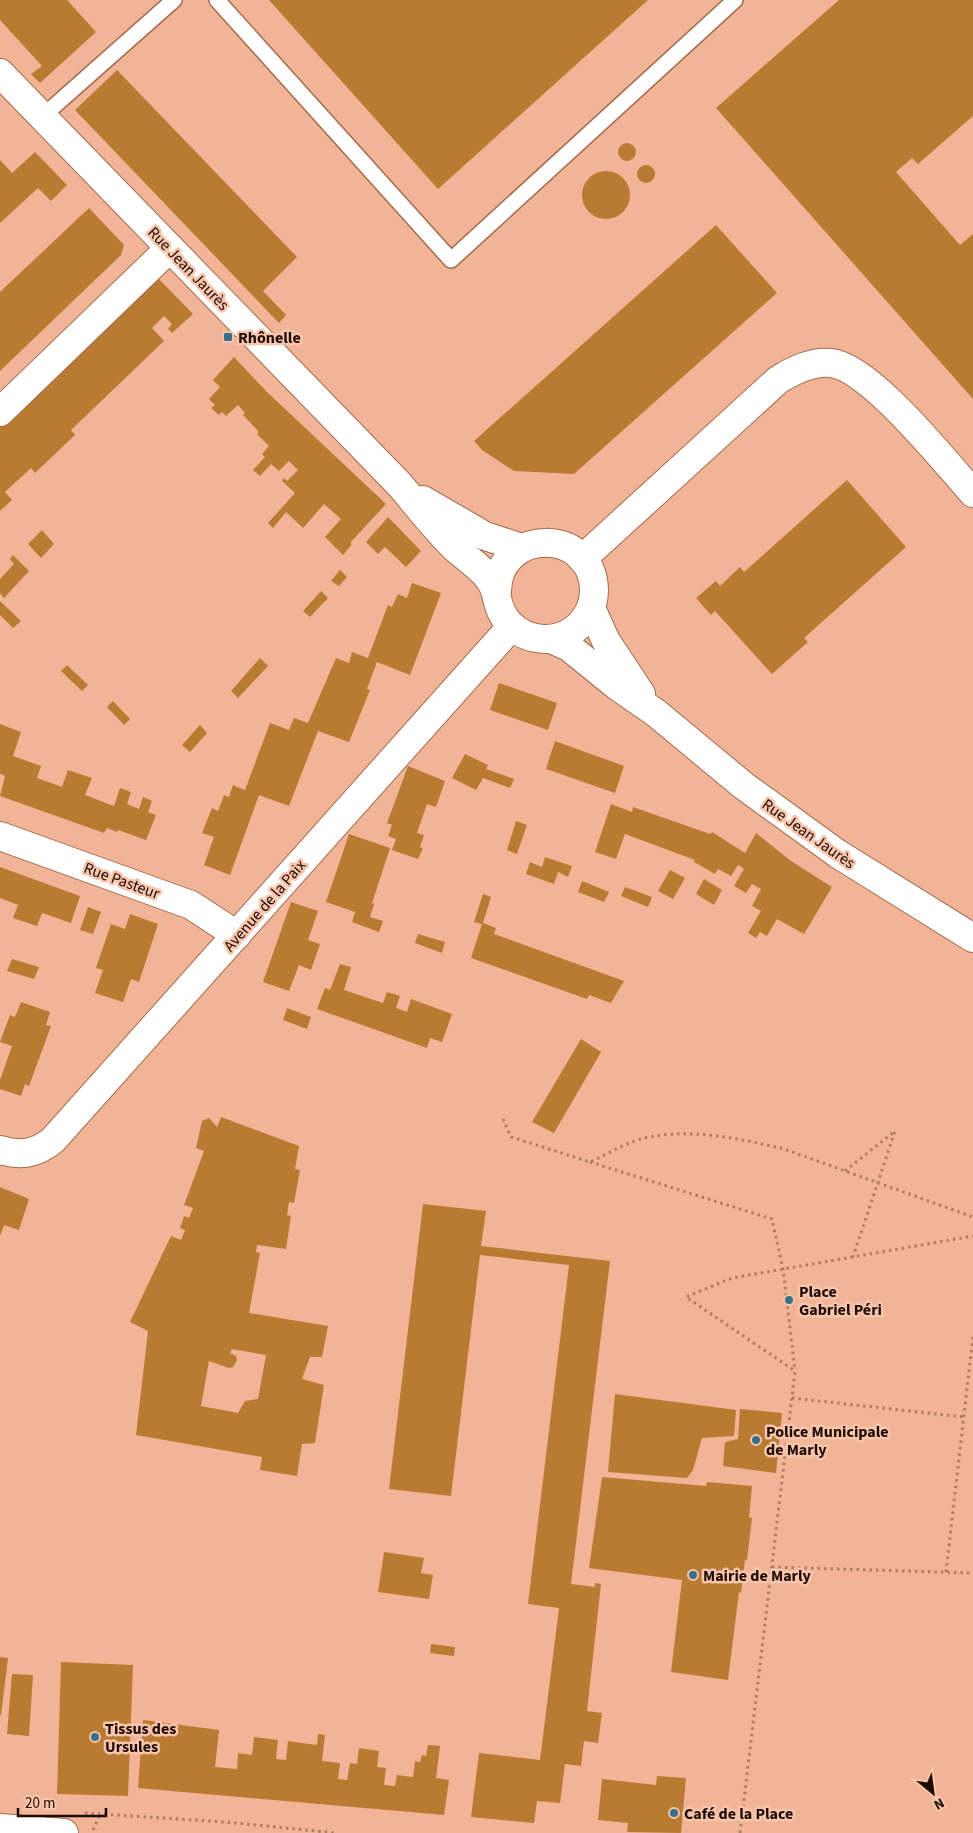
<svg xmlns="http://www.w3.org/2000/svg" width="973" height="1833" font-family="'Source Sans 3',sans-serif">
<rect width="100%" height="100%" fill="#f2b496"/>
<path fill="#b97b32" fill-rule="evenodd" d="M0,0H67L96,32L40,83L31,74L42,66L0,20Z
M269,0H648L438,189Z
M839,0H973V116L918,164L912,158L896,172L960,245L973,234V399L716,108Z
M117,70L297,257L263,291L286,315L279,323L75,110Z
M618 152a9 9 0 1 1 18 0a9 9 0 1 1-18 0Z
M35,152L67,185L51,201L38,188L0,223V160L12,173Z
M637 174a9 9 0 1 1 18 0a9 9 0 1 1-18 0Z
M582 195a24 24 0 1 1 48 0a24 24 0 1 1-48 0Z
M89,208L124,245L121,255L0,371V292Z
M716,225L777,293L574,474L514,471L482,450L474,441Z
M158,278L193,314L172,333L168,329L172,324L164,316L152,328L164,341L71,430L75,435L35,473L31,468L5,492L12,500L0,511V423Z
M234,357L266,391L386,504L350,543L352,544L343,555L325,537L341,519L324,504L303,528L286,512L273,528L268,523L295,493L282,481L284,478L287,481L298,470L289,461L279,471L271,464L260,476L253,470L265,457L262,454L269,446L257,434L259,432L243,415L245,413L238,405L226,416L222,412L219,415L211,408L215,405L209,399L220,387L213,380Z
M847,480L906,547L804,638L808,642L772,674L715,611L711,615L696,598L716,581L720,586L740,567L744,572Z
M388,517L421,551L406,567L385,547L378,554L366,542Z
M42,530L54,544L41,558L28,544Z
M13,555L29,571L4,598L0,593V579L14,564L10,559Z
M340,570L347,577L339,586L331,581Z
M412,583L441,593L410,675L377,662L367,689L370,690L349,742L318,731L289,806L259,795L230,875L204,865L214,837L202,833L212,808L218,811L224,795L229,797L233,785L245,790L270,723L289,730L294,718L308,723L336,658L349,663L352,652L368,658L388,605L392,607L398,594L407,598Z
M321,591L328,598L310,617L303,611Z
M0,601L21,621L13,628L0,615Z
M260,658L268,666L238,698L231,691Z
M67,665L88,685L82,691L61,671Z
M499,683L557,703L548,730L490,710Z
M113,701L130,719L124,725L107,707Z
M0,724L21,732L13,756L41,766L37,778L62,787L68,770L92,778L85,795L114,806L120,788L131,792L127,804L139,809L143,797L152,801L148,812L156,815L146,840L118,830L117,832L107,828L104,833L0,796L5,776L0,774Z
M200,725L207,733L190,752L182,745Z
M555,741L624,766L615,793L546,769Z
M465,754L488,765L486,769L514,779L510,788L483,778L476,790L452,778Z
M408,766L445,781L436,807L427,804L417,833L424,835L420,847L423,848L418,859L392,850L396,839L388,836L392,825L387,823Z
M611,804L632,812L633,807L710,834L712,832L745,853L756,833L791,861L832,887L804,934L777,919L767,936L760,932L756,938L748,933L761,911L752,906L761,889L752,884L746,893L734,886L744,869L738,865L731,876L718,869L715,874L694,862L695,860L625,834L616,859L595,852Z
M516,821L527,825L517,854L507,850Z
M349,834L390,848L372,903L374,904L370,917L383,921L379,932L352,922L355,912L326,902Z
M545,857L572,866L568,877L558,872L554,884L526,874L530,862L542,867Z
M0,867L80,896L71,923L42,913L37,926L13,918L18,905L0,898Z
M670,870L685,878L673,899L658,891Z
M704,879L722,890L714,905L696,894Z
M582,881L609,892L604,902L578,892Z
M625,887L652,897L648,907L621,896Z
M483,894L491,897L483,923L496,928L494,934L624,981L611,1003L589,995L587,999L471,958L482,924L474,922Z
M291,902L318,911L308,940L320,944L311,970L299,965L289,991L263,982Z
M88,907L101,912L93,934L80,930Z
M130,914L158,924L139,982L131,979L123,1002L95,993L103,970L96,968L111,924L125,929Z
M418,934L445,942L442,953L415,943Z
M12,959L39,967L34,979L7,971Z
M340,964L351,967L344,990L383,1003L387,992L400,996L396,1008L407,1012L411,999L452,1014L442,1042L430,1038L427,1048L317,1009L325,988L330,990Z
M21,1002L50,1012L46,1025L51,1026L29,1086L25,1084L21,1096L0,1089V1080L12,1046L0,1042L10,1015L15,1017Z
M287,1008L311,1017L307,1029L283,1020Z
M581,1039L601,1052L554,1133L532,1122Z
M221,1117L299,1146L295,1169L300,1170L294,1203L289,1202L287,1215L291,1216L286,1249L257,1245L256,1252L260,1253L249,1313L328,1326L322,1357H310L302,1379L324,1385L315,1443L302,1444L297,1476L260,1470L262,1457L136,1435L148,1331L130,1322L171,1236L181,1240L185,1230L180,1228L184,1216L189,1218L193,1208L184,1205L204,1151L196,1148L202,1121L209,1118L217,1127ZM232,1349L266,1355L258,1399L245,1401L238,1413L201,1406L209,1361L229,1368L233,1367L237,1360L236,1356L230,1353Z
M0,1187L29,1199L19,1230L4,1225L0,1236Z
M423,1204L486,1211L481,1246L610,1261L571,1584L595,1587V1583L601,1584L587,1711L602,1713L598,1743L584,1741L581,1766L565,1764L560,1803L537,1801L534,1823L471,1817L479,1753L540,1760L559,1608L528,1604L569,1265L480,1255L451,1496L389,1489Z
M615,1394L736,1410L734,1436L702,1438L693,1470L687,1478L608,1472Z
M740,1409L782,1413L776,1473L723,1466L725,1442L738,1439Z
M602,1477L706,1486L707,1482L752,1486L749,1517L752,1518L747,1560H745L741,1593L739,1592L728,1680L671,1672L682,1580L589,1568Z
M384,1552L424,1558L421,1573L433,1575L429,1599L378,1592Z
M431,1644L455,1647L454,1656L430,1653Z
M0,1657L8,1658L1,1715H0Z
M61,1662L133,1665L128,1796L57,1794Z
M12,1674L33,1675L29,1736L7,1734Z
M143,1720L219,1730L215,1767L237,1769L238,1753L252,1755L254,1737L278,1740L276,1759L286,1760L288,1741L317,1745L318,1734L325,1735L322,1761L340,1763L338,1779L347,1780L350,1763L357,1764L359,1748L379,1751L377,1767L386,1768L384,1785L395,1786L397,1775L413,1777L415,1761L420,1762L422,1755L426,1756L428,1745L440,1746L436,1778L449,1780L444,1815L138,1788Z
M657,1776L686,1778L681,1833L627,1832L628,1823L598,1820L602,1779L656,1785Z"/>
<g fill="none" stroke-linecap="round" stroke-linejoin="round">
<g stroke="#a36c4f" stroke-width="18">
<path id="lane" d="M217,0L451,260L735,0
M43,116L174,0"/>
</g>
<g stroke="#a36c4f" stroke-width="30">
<path id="street" d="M0,412L170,248
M582,559L778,380C794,370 812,361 831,363C870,367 945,462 973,493
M0,836L191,905L237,935
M0,1150C21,1156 36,1154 53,1140L512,626"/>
</g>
<g stroke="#a36c4f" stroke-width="30">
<path id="secondary" d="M0,73L399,484C417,505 434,527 454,547C464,556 476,564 485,574C500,591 494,599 503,615C517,639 549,646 572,631C586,622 594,606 594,590C593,527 498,527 497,591
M423,500L485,536L522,548
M591,608L606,641L641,694
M551,639L569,647L617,686L656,713L744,786L838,854L973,938
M0,1828L64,1833"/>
</g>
<path stroke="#ad7d66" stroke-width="3" stroke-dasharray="2.5 4" stroke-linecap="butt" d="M503,1119L511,1137L590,1162C604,1156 618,1147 632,1142C679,1125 737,1138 784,1149L973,1217
M590,1162L772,1219L783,1269L795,1370
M845,1171L895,1131L853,1257
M792,1398L964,1417
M772,1567L973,1573
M946,1572L973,1336
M85,1813L225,1822L337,1833
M93,1830L100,1814
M740,1833L795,1371L686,1297L732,1278L973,1236"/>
<use href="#lane" stroke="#fff" stroke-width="15"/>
<use href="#street" stroke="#fff" stroke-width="28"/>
<use href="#secondary" stroke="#fff" stroke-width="28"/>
</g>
<g fill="#357088" stroke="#f7c5ac" stroke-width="2">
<rect x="223" y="332" width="10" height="10" rx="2.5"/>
<circle cx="789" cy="1300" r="5"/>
<circle cx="756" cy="1440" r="5"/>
<circle cx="693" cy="1575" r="5"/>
<circle cx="95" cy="1737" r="5"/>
<circle cx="674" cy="1813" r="5"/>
</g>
<g text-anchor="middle" stroke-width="5" stroke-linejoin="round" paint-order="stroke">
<g font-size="16" fill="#1f0a02" stroke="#f7c5ac">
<text transform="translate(189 268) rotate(46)" y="6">Rue Jean Jaurès</text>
<text transform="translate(809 833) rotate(35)" y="6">Rue Jean Jaurès</text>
<text transform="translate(122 880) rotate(20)" y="6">Rue Pasteur</text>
<text transform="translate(264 905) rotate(-49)" y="6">Avenue de la Paix</text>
</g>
<g font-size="16" font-weight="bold" fill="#1f0a02" stroke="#f7c5ac" text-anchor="start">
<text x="238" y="343">Rhônelle</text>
<text x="799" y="1297">Place<tspan x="799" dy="18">Gabriel Péri</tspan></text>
<text x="766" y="1437">Police Municipale<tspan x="766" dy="18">de Marly</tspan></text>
<text x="703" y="1581">Mairie de Marly</text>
<text x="105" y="1734">Tissus des<tspan x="105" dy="18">Ursules</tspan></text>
<text x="684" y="1819">Café de la Place</text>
</g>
</g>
<g transform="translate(933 1793) rotate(151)" stroke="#f7c5ac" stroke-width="4" paint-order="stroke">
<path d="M0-4L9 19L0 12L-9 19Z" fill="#1f0a02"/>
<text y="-8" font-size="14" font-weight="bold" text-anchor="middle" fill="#1f0a02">N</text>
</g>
<path d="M18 1808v8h88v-8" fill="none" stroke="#1f0a02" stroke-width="2.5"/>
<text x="25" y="1808" font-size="15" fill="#1f0a02" stroke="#f7c5ac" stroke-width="4" paint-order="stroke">20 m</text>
</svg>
